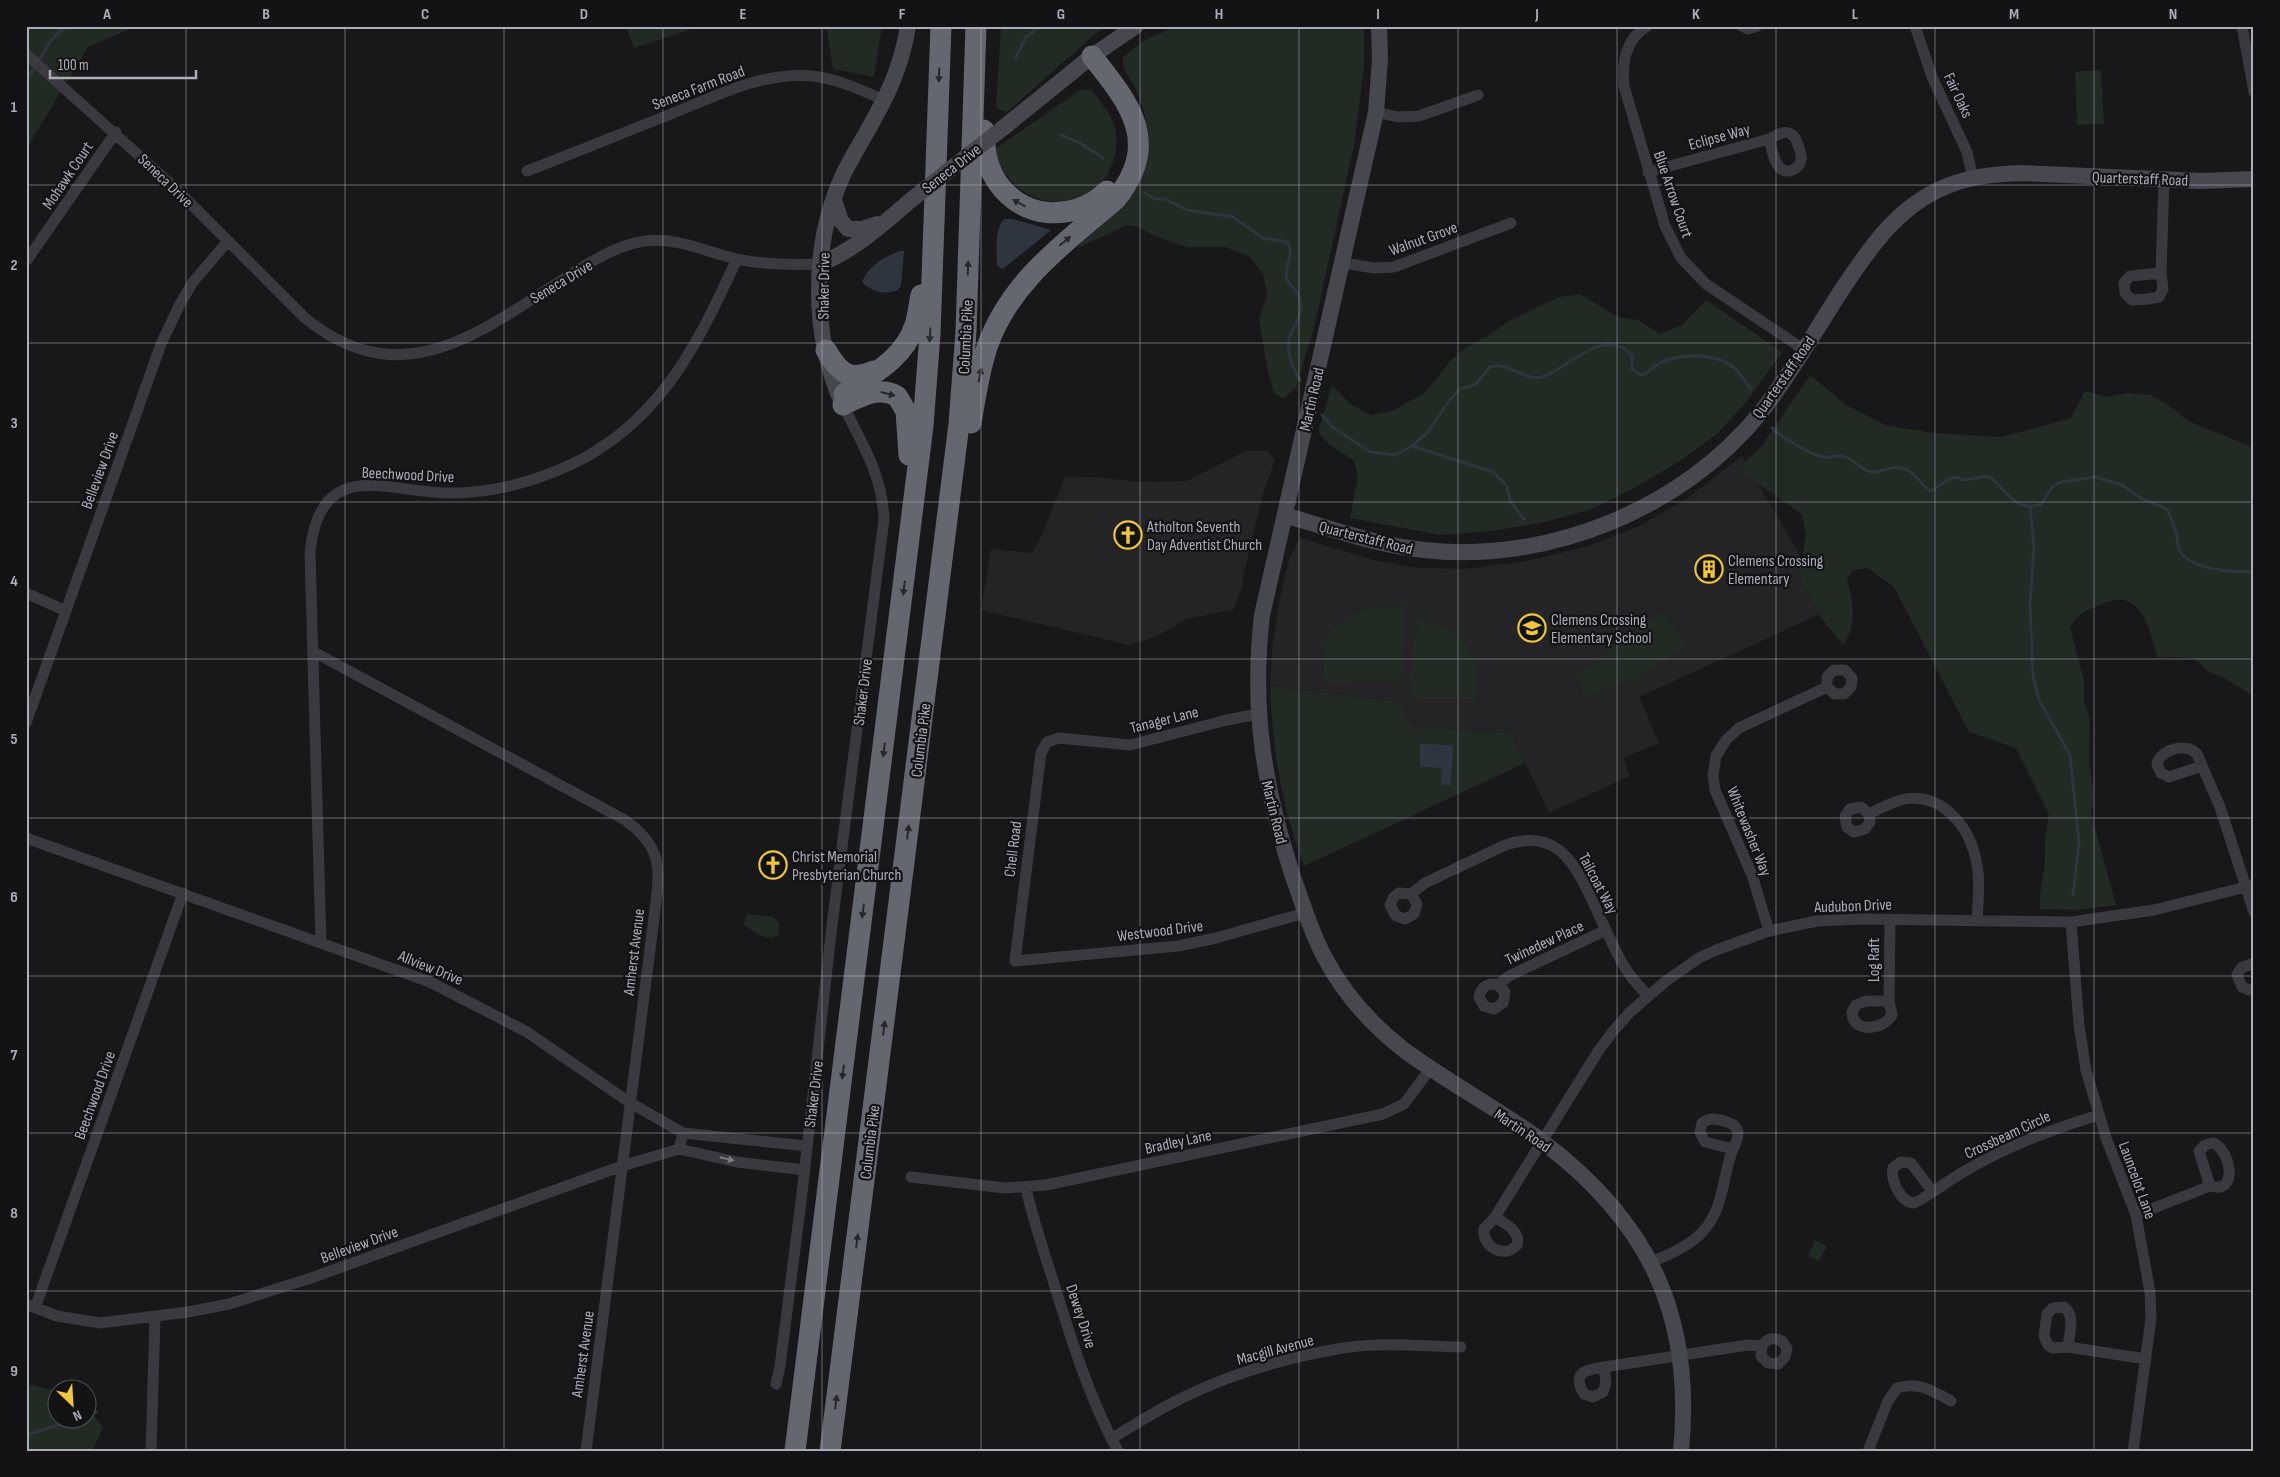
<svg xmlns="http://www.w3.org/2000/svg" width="2280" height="1477" font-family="'Sofia Sans Condensed',sans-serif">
<rect width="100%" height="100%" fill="#18181a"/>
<path fill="#242427" d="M1246,451H1268L1275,460L1263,493L1244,573L1242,588L1233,610L1186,619L1158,636L1129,645L981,610L991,549L1032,553L1041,537L1065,477L1106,478L1139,482L1187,481Z
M1742,456L1831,609L1639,697L1659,743L1623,758L1630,776L1549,813L1511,733L1411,726L1398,702L1270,686L1273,640L1282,587L1289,560L1300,538L1378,561L1409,567L1463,569L1528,561L1589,546L1637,527L1685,500Z"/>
<path fill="#222a24" d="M26,26H136L88,47L26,149Z
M626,26H701L634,48Z
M826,26H882L874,77L833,69Z
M1001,26H1104L1007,112L996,108Z
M1179,26H1364V68L1354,145L1314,328L1296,387L1283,399L1274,392L1268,372L1259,320L1267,295L1263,274L1249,256L1225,247H1187L1154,236L1139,227L1127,225L1078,248C1080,244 1082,238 1085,234C1100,217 1126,209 1137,188C1153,155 1150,115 1133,84C1127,73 1122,70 1123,57L1148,38Z
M2101,70L2104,124L2077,125L2075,72Z
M1080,90H1091C1099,100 1110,112 1114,125C1118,138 1117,154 1111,167C1092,214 1028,212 1003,170C999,163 995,158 995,149Z
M1580,294L1618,317L1638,320L1660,334L1682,325L1706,300L1782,352L1748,400L1718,433L1680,461L1636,487L1589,510L1541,523L1492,531L1440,535L1350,518L1358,476L1354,461L1329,444L1318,432L1332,385L1350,404L1371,415L1392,411L1426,392L1450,361L1468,346L1488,336L1507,322L1559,297Z
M1810,375L1846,405L1885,425L1934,433L2002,437L2071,418L2085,391L2107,397L2127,393L2150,395L2167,404L2188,421L2254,448V696L2222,677L2211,673L2193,658L2157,657C2149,628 2141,585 2100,605C2084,612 2078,612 2070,628L2084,680V701L2090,721L2089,761L2094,797L2091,813L2116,905L2075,910L2040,909V894L2045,863V838L2049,814L2016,748L1969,732L1894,587L1868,568L1853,570L1847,580C1854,603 1857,625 1843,645L1822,619L1803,584L1800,569L1806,535L1802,514L1737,469L1761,447Z
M1382,605L1405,606V646L1402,676L1395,683L1325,682C1321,630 1333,618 1382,605Z
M1662,612L1685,645L1631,683L1628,679L1587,699L1575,673L1596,664L1608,651Z
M1418,620C1466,625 1481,653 1474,699H1417L1408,690Z
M1270,686L1398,702L1412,726L1511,733L1525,763L1304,866C1282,808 1272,748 1270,686Z
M746,914L773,917L779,923L778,935L772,938L761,936L744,925Z
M1815,1240L1827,1246L1819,1261L1808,1256Z
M26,1384L57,1391L58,1420H88V1407L103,1428L92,1451H26Z"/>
<path fill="#2e353e" d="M1004,219H1013L1051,230L1003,269L997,266C997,252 994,229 1004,219Z
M900,251H904L901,285L898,290C885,295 872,292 862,282C868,266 885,256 900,251Z
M1420,744L1453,745L1451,785H1441L1442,768L1420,767Z"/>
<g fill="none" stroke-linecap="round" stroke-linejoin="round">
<path stroke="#2e353e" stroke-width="3" d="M1015,59L1026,37L1040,26
M38,62C49,44 49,39 67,26
M26,81L35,67
M1061,135L1080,143L1103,158
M1144,193L1156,199H1165L1187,210L1233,217L1263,238L1287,242C1295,252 1286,263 1286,275C1287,286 1297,288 1299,297C1305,320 1292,323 1289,340C1286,354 1294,369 1300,380
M1322,415L1334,428L1370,452L1395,455L1412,446L1428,432L1449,401L1460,389L1475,385L1490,367C1507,360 1525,382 1542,377C1569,369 1603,325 1632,355V369L1641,375C1649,373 1653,366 1660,363C1680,353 1715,353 1733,367C1740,373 1745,381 1751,389
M1772,428C1781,437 1814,457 1826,457C1834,457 1840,454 1848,458C1856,462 1862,470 1871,472C1882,473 1895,464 1905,469C1916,473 1920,485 1931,491L1951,478L1957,477L1963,480L1988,476C2006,488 2015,514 2041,504L2052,487L2061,482L2095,477L2122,485L2141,498L2167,509C2171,518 2176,528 2177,538C2178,542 2177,545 2179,549C2188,570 2234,573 2254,571
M1412,446L1493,472L1507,486L1510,501L1524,519
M2030,506L2034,546L2030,604L2033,676L2039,700L2070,755L2079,843L2073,895
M88,1415L96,1412
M26,1435L75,1420"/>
<path stroke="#39393f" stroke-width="11" d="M1647,26C1625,40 1622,62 1624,86L1665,226L1681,258L1706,284L1803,349
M1742,26L1748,29L1757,26
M1915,26L1932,77L1967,152L1973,178
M2242,26L2254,92
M26,54L174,187L305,318C403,397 479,332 567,277C590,262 617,245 645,241C678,237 706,252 737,259C764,265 793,265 820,264
M1376,112L1398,117L1419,116L1478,95
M527,171C574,153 620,134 666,116C712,98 761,71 812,76C838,79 861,90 884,100
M1648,172L1769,139C1782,131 1793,128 1798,145C1800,150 1802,156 1801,160C1799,169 1787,175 1780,168C1773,161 1772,148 1769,139
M27,260L116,132
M1343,263L1374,268L1394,267L1511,223
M2161,273L2130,276L2124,283L2125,293L2132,300L2148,299L2159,297L2163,289L2161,273L2164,179
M26,593L66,611
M314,652L625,820C669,851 658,878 653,926L586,1451
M1258,714L1227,720L1130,745L1059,738L1047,742L1041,753L1015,961L1178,946L1216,938L1305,913
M26,723L161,344L180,304L193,282L228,241
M2202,766L2169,777L2161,773L2157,765C2159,749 2187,742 2197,754L2220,807L2254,912
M1869,814L1870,822L1865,829L1854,832L1847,827L1845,816L1850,809L1861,807L1869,814C1879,809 1890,803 1901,800C1938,791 1967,822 1975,856C1981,877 1978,900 1977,921
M26,838L430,982L527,1032L629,1102L683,1133L807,1146
M1411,894L1417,904L1414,914L1405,919L1396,916L1390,905L1394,897L1399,893L1411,894L1425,883L1503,846C1554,827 1573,859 1592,900C1601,919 1610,940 1620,959C1627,973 1637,984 1648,996
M2071,922L2079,1025L2086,1070L2106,1138L2136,1215L2150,1292L2151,1319L2133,1451
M1769,931L1752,875L1715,790L1713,775L1716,756L1726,740L1739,728L1827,687L1835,694H1844L1851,687L1852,678L1845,670H1834L1827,677V687
M321,943L310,553C320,452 390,495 456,493C500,492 547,478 586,457C667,411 700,338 737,259
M2254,963L2241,968L2237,975L2242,987L2249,990L2254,988
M1498,985L1505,992L1503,1003L1494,1009L1484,1006L1479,997C1481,987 1488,982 1498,985L1509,976L1606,930
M1889,1001H1866L1856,1005L1852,1012C1852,1034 1884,1030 1892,1015L1889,1001L1890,919
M679,1149L737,1162L805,1170
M911,1177L1005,1188L1046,1185L1383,1114L1404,1104L1430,1069
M1026,1188C1033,1221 1045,1254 1055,1287C1072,1342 1090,1400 1118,1451
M1932,1191L1911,1163L1901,1162L1893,1168C1890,1179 1901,1203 1914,1203C1918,1203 1957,1175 1965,1171C2007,1146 2052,1129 2099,1115
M2136,1215L2210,1186C2239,1195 2231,1150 2213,1143L2205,1145L2199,1151L2210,1186
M1495,1217C1505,1224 1521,1231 1517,1245C1504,1259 1482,1247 1484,1229L1495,1217L1599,1050L1614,1030L1630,1012L1666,981L1699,958L1716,950L1769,931L1817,921L1862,919L2071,922L2154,910L2254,885
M1650,1263C1669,1254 1691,1246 1705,1229C1722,1209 1723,1181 1730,1157C1732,1150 1739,1140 1738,1132C1736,1125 1731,1123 1724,1121C1716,1119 1710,1117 1702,1123L1700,1132L1705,1142L1733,1149
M26,1304L57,1316L100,1323L188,1312L229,1304L311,1278L622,1166L679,1149L683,1133
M35,1308L183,893
M2068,1347C2069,1334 2076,1316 2064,1307L2053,1308L2047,1314L2044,1336L2048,1345L2053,1348L2068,1347L2146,1359
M1604,1367C1586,1370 1571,1372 1584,1394L1593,1397L1603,1392L1606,1383L1604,1367L1748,1345L1762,1346L1761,1356L1768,1363L1778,1364L1785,1357L1787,1349L1782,1341C1773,1337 1767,1338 1762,1346
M776,1384L780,1366L801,1202L832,925L884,519C882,474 862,444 843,405
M1111,1439C1135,1424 1159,1409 1184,1397C1233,1373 1289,1357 1343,1348C1382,1342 1422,1346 1461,1347
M151,1451L155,1317
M1868,1451L1888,1401L1897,1388C1918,1381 1933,1391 1951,1401"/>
<path stroke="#47484f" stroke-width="16" d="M1379,26L1380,59L1376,112L1262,615C1251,710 1264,787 1293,877C1303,904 1311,933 1325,958C1344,994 1372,1025 1404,1050C1449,1083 1499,1109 1543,1142C1650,1223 1694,1317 1681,1451
M1003,128L1092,56L1136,26
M834,200L841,221L848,229H862L877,224
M820,264C855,250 883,224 911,200
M843,405C811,334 811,245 843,175C853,154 866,135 876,115C892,87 903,58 908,26
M1285,515C1331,529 1377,545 1424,550C1548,564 1683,509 1761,412C1792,373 1816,329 1843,288C1871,246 1898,206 1947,186C1971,176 1997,174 2022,173L2201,181L2254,179"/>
<path stroke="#656770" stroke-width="21" d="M984,130C985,146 985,161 993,175C1016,219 1072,225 1107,191
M826,350C839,372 848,382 874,371
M844,394C871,375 904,359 915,325C918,316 919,305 921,295
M843,405C861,396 878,386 897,396L906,411L909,455
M971,423C975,398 979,372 987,347C1010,281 1065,243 1116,199C1162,142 1129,103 1092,56
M795,1451L923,426L930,334L941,26
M830,1451L959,424L966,331L976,26"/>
<path stroke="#47484f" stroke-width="16" d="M911,200L1003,128"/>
</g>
<defs><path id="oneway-solid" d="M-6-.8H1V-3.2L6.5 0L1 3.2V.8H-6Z" transform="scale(1.25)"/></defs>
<g fill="#28282c">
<use href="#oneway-solid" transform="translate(939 75) rotate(92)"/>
<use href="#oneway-solid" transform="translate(1019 203) rotate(-151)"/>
<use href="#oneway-solid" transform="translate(1065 241) rotate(-40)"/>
<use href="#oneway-solid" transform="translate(968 268) rotate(-88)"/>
<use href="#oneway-solid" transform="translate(930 335) rotate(93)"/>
<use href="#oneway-solid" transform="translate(980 375) rotate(-79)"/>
<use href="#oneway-solid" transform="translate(888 394) rotate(15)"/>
<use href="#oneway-solid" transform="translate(904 588) rotate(97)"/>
<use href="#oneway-solid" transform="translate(884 750) rotate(97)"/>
<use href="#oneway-solid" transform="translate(908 832) rotate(-83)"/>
<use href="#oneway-solid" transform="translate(863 911) rotate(97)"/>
<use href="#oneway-solid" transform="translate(884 1028) rotate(-83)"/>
<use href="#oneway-solid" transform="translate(843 1072) rotate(97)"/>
<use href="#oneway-solid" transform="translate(857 1241) rotate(-83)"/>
<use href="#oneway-solid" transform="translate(836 1402) rotate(-83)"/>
</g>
<use fill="#787983" href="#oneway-solid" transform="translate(727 1159) rotate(13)"/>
<path fill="none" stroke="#abadba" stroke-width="1" stroke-opacity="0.55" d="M186,26V1451M345,26V1451M504,26V1451M663,26V1451M822,26V1451M981,26V1451M1140,26V1451M1299,26V1451M1458,26V1451M1617,26V1451M1776,26V1451M1935,26V1451M2094,26V1451M26,185H2254M26,343H2254M26,502H2254M26,659H2254M26,818H2254M26,976H2254M26,1133H2254M26,1291H2254"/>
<defs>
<g id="church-ring" transform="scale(1.4375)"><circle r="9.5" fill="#131315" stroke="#f0c73a" stroke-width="1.5"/><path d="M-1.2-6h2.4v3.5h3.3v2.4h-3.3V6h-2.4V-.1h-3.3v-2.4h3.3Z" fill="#f0c73a"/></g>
<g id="building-ring" transform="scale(1.4375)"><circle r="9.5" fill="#131315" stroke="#f0c73a" stroke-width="1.5"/><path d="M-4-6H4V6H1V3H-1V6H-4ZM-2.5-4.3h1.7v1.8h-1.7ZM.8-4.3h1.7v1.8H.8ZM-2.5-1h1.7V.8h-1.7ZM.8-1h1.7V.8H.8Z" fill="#f0c73a"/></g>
<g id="school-ring" transform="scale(1.4375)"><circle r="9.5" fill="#131315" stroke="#f0c73a" stroke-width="1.5"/><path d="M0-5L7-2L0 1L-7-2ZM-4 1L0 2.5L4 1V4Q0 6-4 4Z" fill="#f0c73a"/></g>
</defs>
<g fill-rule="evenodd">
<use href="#church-ring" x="1128" y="535"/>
<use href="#building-ring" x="1709" y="569"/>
<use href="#school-ring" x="1532" y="628"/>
<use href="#church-ring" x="773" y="865"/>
</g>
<g text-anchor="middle" stroke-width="4.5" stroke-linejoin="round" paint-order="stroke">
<g font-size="16" fill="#abadba" stroke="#131315">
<text transform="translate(698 87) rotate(-21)" y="6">Seneca Farm Road</text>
<text transform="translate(1959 95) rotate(65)" y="6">Fair Oaks</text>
<text transform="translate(1719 136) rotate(-15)" y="6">Eclipse Way</text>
<text transform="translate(951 168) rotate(-38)" y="6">Seneca Drive</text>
<text transform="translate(67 175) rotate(-56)" y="6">Mohawk Court</text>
<text transform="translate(2140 178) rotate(2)" y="6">Quarterstaff Road</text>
<text transform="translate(166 180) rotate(44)" y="6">Seneca Drive</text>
<text transform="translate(1674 194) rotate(71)" y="6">Blue Arrow Court</text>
<text transform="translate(1423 238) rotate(-20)" y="6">Walnut Grove</text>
<text transform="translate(561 281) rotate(-31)" y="6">Seneca Drive</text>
<text transform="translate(823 286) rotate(-89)" y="6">Shaker Drive</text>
<text transform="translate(965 337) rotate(-87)" y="6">Columbia Pike</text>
<text transform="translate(1783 377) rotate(-55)" y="6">Quarterstaff Road</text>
<text transform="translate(1311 399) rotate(-77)" y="6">Martin Road</text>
<text transform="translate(99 470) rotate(-70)" y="6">Belleview Drive</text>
<text transform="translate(408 474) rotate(3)" y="6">Beechwood Drive</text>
<text transform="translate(1366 537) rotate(14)" y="6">Quarterstaff Road</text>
<text transform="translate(862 692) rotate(-83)" y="6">Shaker Drive</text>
<text transform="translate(1164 719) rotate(-14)" y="6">Tanager Lane</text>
<text transform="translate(920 740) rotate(-83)" y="6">Columbia Pike</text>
<text transform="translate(1275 812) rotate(76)" y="6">Martin Road</text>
<text transform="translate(1750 831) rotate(68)" y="6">Whitewasher Way</text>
<text transform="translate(1012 849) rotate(-83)" y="6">Chell Road</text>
<text transform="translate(1599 883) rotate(62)" y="6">Tailcoat Way</text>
<text transform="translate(1853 905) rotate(-2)" y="6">Audubon Drive</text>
<text transform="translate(1160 930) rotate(-7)" y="6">Westwood Drive</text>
<text transform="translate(1544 942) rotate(-25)" y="6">Twinedew Place</text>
<text transform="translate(633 952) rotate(-83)" y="6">Amherst Avenue</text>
<text transform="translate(1873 960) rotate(-90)" y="6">Log Raft</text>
<text transform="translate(431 967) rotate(22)" y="6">Allview Drive</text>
<text transform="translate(813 1094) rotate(-83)" y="6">Shaker Drive</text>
<text transform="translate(94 1095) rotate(-70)" y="6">Beechwood Drive</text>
<text transform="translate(1523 1130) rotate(34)" y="6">Martin Road</text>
<text transform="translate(2007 1134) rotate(-25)" y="6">Crossbeam Circle</text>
<text transform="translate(1178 1141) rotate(-12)" y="6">Bradley Lane</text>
<text transform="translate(869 1142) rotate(-83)" y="6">Columbia Pike</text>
<text transform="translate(2138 1180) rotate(70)" y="6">Launcelot Lane</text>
<text transform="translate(359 1244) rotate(-20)" y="6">Belleview Drive</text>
<text transform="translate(1082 1316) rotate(72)" y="6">Dewey Drive</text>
<text transform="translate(1275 1349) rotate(-15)" y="6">Macgill Avenue</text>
<text transform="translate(582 1354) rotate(-82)" y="6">Amherst Avenue</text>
</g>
<g font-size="16" fill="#abadba" stroke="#131315" text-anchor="start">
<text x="1147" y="532">Atholton Seventh<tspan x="1147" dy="18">Day Adventist Church</tspan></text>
<text x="1728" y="566">Clemens Crossing<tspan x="1728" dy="18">Elementary</tspan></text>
<text x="1551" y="625">Clemens Crossing<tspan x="1551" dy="18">Elementary School</tspan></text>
<text x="792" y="862">Christ Memorial<tspan x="792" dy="18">Presbyterian Church</tspan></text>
</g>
</g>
<rect width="2280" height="1477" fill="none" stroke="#131315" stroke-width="55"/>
<g transform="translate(72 1404) rotate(155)"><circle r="24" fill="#131315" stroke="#505157"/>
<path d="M0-4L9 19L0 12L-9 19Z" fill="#f0c73a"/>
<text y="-8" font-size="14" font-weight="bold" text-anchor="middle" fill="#abadba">N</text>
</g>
<path d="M50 70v8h146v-8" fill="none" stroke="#abadba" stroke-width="2.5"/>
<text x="58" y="70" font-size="15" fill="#abadba" stroke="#131315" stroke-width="4" paint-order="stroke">100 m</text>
<rect x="28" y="28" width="2224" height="1422" fill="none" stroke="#abadba" stroke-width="2"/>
<g font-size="16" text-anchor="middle" font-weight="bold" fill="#abadba">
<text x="107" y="19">A</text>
<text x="266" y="19">B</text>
<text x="425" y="19">C</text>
<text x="584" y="19">D</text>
<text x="743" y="19">E</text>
<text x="902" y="19">F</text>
<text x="1061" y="19">G</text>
<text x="1219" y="19">H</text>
<text x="1378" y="19">I</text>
<text x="1537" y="19">J</text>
<text x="1696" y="19">K</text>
<text x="1855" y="19">L</text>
<text x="2014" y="19">M</text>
<text x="2173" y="19">N</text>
<text x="14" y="112">1</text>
<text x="14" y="270">2</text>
<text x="14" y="428">3</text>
<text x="14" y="586">4</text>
<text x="14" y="744">5</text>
<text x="14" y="902">6</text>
<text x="14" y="1060">7</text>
<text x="14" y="1218">8</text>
<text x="14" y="1376">9</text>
</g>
</svg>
